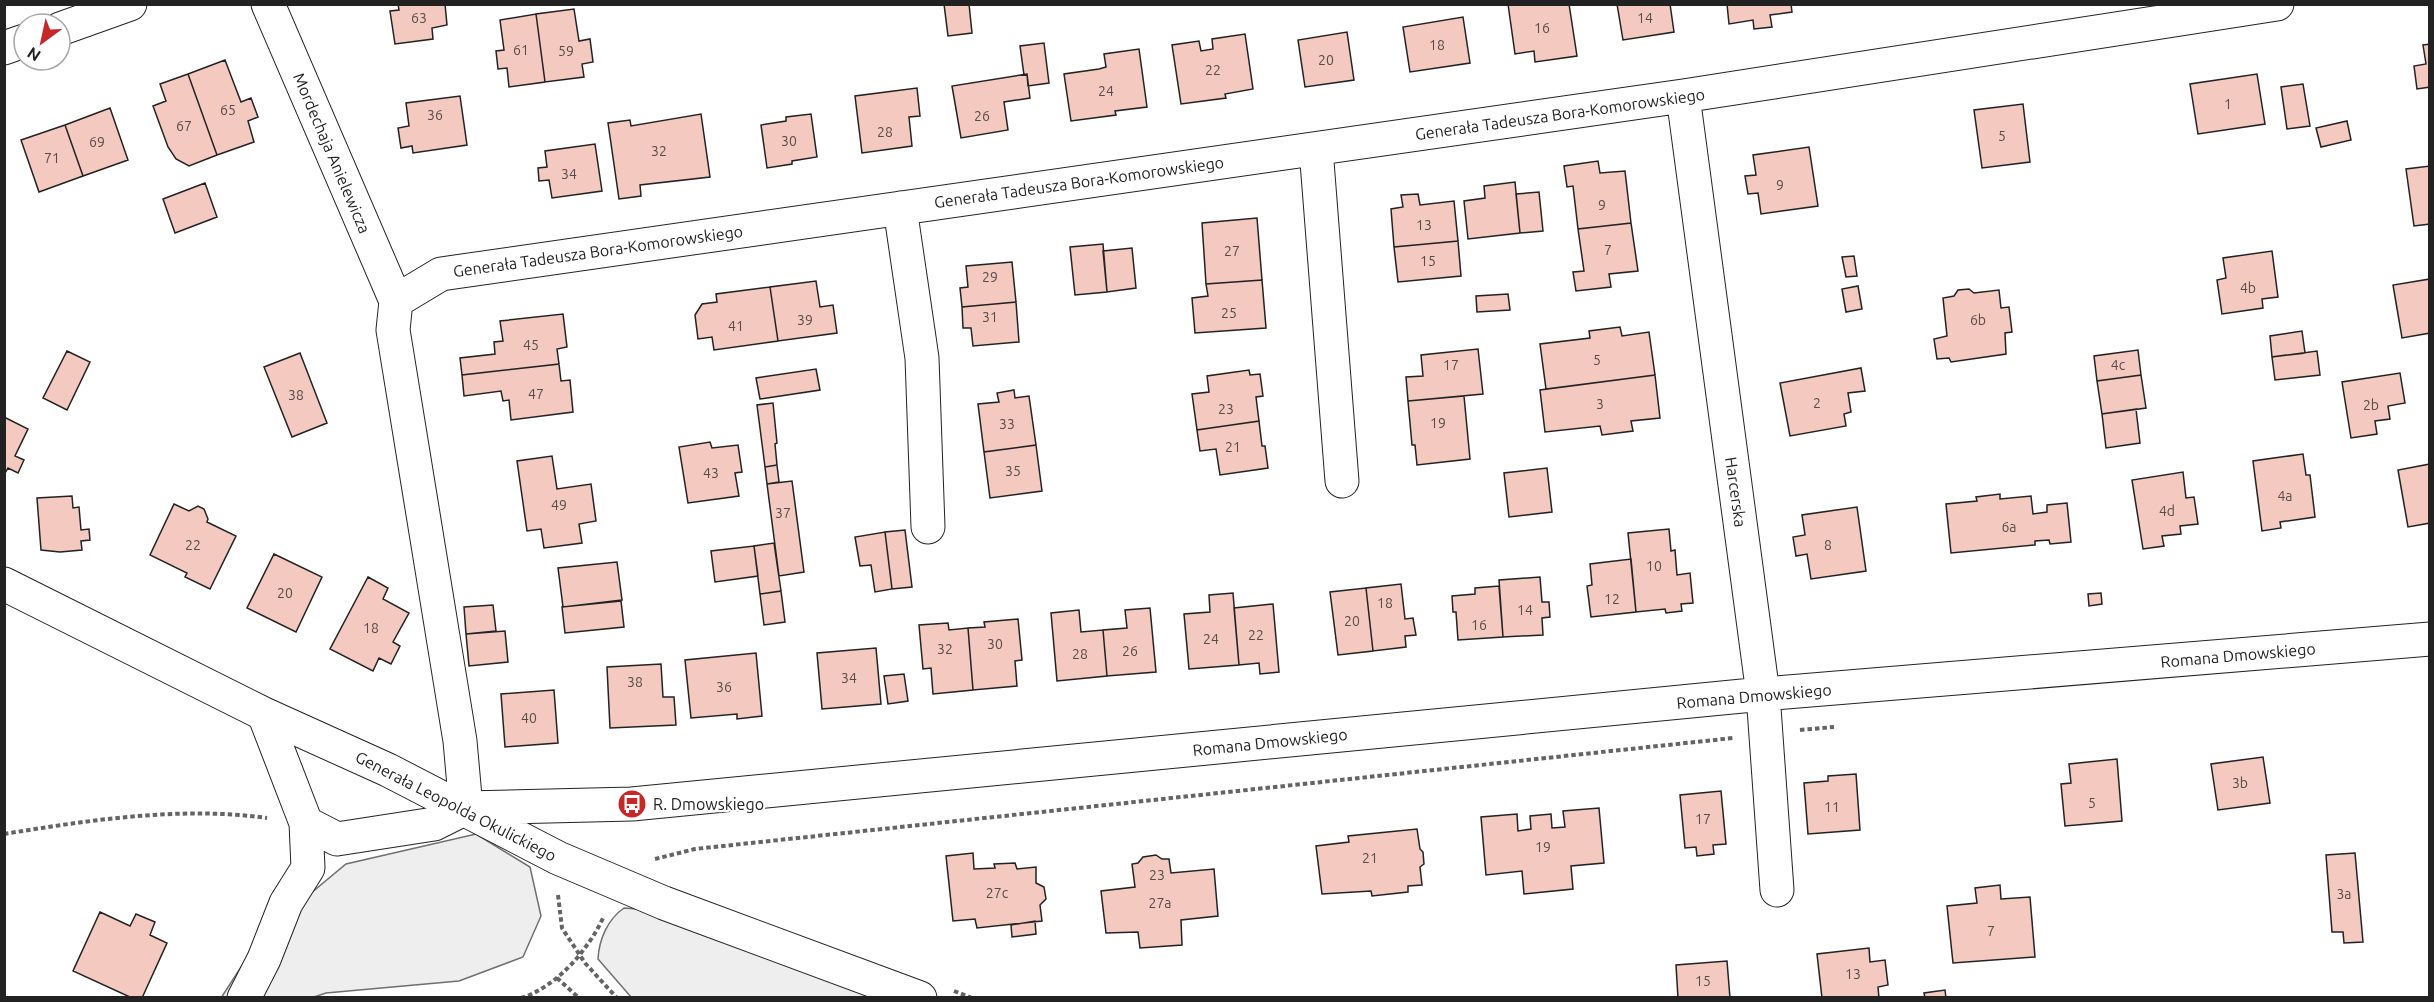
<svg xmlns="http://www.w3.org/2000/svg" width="2434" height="1002" font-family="Ubuntu,sans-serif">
<rect width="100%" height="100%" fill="#fff"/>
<path fill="#eee" stroke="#6f6f6f" stroke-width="1.5" d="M476,834L530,867L541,916L523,957L459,981L326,993L314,997L221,998L263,933L346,864Z
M624,908L651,910L872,997H631L598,959C599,939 608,919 624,908Z"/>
<path fill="#f3c9c0" stroke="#222" stroke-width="1.5" d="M398,4H445L447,25L432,28L433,39L395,44L390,11L399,10Z
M944,4H969L972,33L948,36Z
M1508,4H1569L1577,56L1535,62L1534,51L1515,54Z
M1617,4H1670L1674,32L1623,40Z
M1727,4H1791L1792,12L1770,15L1772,27L1754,29L1753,20L1729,24Z
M574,9L579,41L590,39L593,62L582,64L584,77L545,82L536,14Z
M536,14L545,82L509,87L507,68L498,69L496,51L504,50L500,20Z
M1463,17L1470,63L1410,72L1403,27Z
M1347,32L1354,80L1305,87L1298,40Z
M1245,34L1253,89L1225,94L1226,98L1181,104L1172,45L1199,41L1201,51L1213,49L1212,39Z
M1044,43L1049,83L1028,86L1027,74L1024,75L1020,46Z
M2430,44V87L2417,89L2414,66L2426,64L2423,45Z
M1139,49L1147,107L1115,111L1116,115L1071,121L1064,74L1099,69L1106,67L1104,54Z
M225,60L241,102L251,98L258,117L248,121L254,142L217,155L188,74Z
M188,74L217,155L189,166L176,159L168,147L153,106L166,101L160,84Z
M1027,74L1030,98L1004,102L1008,130L961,138L952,86Z
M2257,74L2265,124L2198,134L2190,84Z
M2303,84L2310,126L2287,129L2281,87Z
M917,88L920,116L909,117L912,146L862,153L855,96Z
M460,96L467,145L413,153L412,146L401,148L398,128L409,126L406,103Z
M2023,104L2030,162L1982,168L1974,110Z
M110,108L128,160L83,176L65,125Z
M701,114L710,177L640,185L641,196L619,199L608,123L630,120L631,126Z
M811,114L817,157L792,161V164L767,168L761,125L786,121V117Z
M2347,121L2351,140L2321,147L2316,128Z
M65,125L83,176L39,192L21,140Z
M595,144L602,191L552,198L549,180L539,181L538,168L547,167L545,151Z
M1809,147L1818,206L1761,214L1758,193L1748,194L1745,176L1756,175L1753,155Z
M1598,161L1600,173L1625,171L1631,223L1578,229L1573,186L1567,187L1564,166Z
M2430,166V224L2414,226L2406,169Z
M1515,182L1520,233L1468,239L1464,201L1485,198L1484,186Z
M205,183L217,217L175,233L163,199Z
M1539,192L1543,231L1520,233L1516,194Z
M1418,194L1420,205L1454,201L1458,241L1394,247L1391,209L1403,207L1401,195Z
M1257,218L1262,280L1206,284L1202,223Z
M1631,223L1638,271L1609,274L1611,287L1576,291L1573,272L1584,271L1578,229Z
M1458,241L1461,276L1398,282L1394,247Z
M1103,244L1107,292L1075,295L1070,247Z
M1132,248L1136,288L1107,292L1103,251Z
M2272,251L2278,297L2262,299L2263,308L2222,314L2217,280L2226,278L2223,258Z
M1854,256L1857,276L1846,277L1842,257Z
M1012,262L1016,302L962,307L960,288L968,287L966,266Z
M2430,279V333L2402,338L2393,285Z
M1262,280L1266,328L1195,333L1192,298L1208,296L1206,284Z
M816,281L820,307L833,305L837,333L778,341L770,287Z
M1858,286L1862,309L1846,312L1842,289Z
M770,287L778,341L714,350L712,337L698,339L695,315L702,304L717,302L716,294Z
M1969,289L1974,293L1999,290L2001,308L2009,307L2012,332L2005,333L2006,354L1951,362L1949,358L1937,359L1934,339L1947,336L1943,298L1954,296L1958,290Z
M1508,294L1510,310L1477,312L1476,296Z
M1016,302L1019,342L973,346L971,328H963L962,307Z
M563,314L567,347L557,349L559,364L462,375L460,358L495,354L494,342L503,341L500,321Z
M1620,327L1622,336L1649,332L1655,375L1546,389L1540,344L1590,338L1589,331Z
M2302,331L2305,353L2272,357L2270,336Z
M1478,349L1483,394L1408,401L1406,377L1423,376L1421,355Z
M2138,350L2141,375L2097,381L2094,356Z
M67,351L90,362L67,410L43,398Z
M2317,351L2320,375L2275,380L2272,357Z
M300,353L327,423L292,437L264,367Z
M559,364L561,381L570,380L573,412L511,420L509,400L503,401L501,391L464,396L462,375Z
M1861,368L1865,391L1848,393L1851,412L1844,414L1846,426L1790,436L1780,383Z
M816,369L820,390L760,399L756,378Z
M1249,370L1250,375L1260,374L1263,396L1256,397L1259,421L1197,430L1192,394L1209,392L1207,376Z
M2400,373L2405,403L2388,406L2390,419L2375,421L2377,434L2351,438L2342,382Z
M1655,375L1660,418L1631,421L1633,431L1602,435L1600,426L1545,432L1540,390Z
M2141,375L2146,408L2102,414L2097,381Z
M1014,390L1015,398L1029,396L1036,445L984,452L978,404L999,402L997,393Z
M1464,396L1470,459L1417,465L1415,445H1412L1408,401Z
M773,403L777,443L775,444L777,465L765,467L757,405Z
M2136,409L2140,443L2106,448L2102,414Z
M4,417L28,429L15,456L24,460L18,473L8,468L4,475Z
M1259,421L1262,446H1265L1268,468L1220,475L1216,449L1200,451L1197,430Z
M710,442L712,448L738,445L742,472L735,473L739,496L688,503L679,447Z
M1036,445L1042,491L990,498L984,452Z
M2303,454L2306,475H2310L2315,517L2280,522L2281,528L2262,531L2253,461Z
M552,456L557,489L591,484L596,521L579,524L582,543L544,548L541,529L527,531L517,461Z
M2430,464V523L2408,527L2398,470Z
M777,465L779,482L767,484L765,467Z
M1547,468L1552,512L1509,517L1504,473Z
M2183,472L2186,498L2194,497L2198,524L2180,526L2181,534L2162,536L2164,546L2143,549L2132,480Z
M792,481L804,572L779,576L767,484Z
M2000,494V499L2031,496L2033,514L2047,512V505L2067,503L2071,542L2050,544L2049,540L2035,541V545L1951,553L1946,504L1977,501L1976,497Z
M72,496L73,508L79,507L81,530L89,529L90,540L81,541L82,550L60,552L41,550L37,498Z
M174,504L189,511L198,506L204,509L208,519L207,522L236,536L210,589L185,577L187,573L150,555Z
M1857,507L1866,571L1811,579L1807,554L1796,556L1793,537L1805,535L1802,515Z
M1669,529L1671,551L1675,550L1677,575L1690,573L1693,603L1681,604L1682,611L1666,613L1665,609L1636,612L1628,533Z
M905,530L912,587L892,589L885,532Z
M885,532L892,589L875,592L871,565L860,566L855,537Z
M774,543L781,591L760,594L754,546Z
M754,546L758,576L715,582L711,551Z
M274,554L322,577L296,632L247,608Z
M1631,559L1636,612L1591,617L1587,586L1592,585L1590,564Z
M617,562L622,600L563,607L558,568Z
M368,577L388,588L383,599L409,613L393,642L400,646L391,664L379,658L373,671L330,649Z
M1540,577L1542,602H1549L1550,617L1542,618L1543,635L1503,637L1499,580Z
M1401,584L1405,619L1413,618L1416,635L1405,636L1406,647L1373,651L1366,588Z
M1499,586L1503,637L1458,640L1456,612H1453L1452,596L1475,594V588Z
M1366,588L1373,651L1338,655L1330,592Z
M781,591L785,622L764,625L760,594Z
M1233,593L1239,665L1189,669L1184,614L1210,612L1209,595Z
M2101,593L2102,604L2089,606L2088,594Z
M621,601L624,627L565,633L562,607Z
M1273,604L1279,672L1260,674L1259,663L1239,665L1234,608Z
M493,605L496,631L466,634L464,607Z
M1150,608L1156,672L1107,676L1103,630L1127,628L1125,610Z
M1079,610L1081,632L1103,630L1107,676L1057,681L1051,613Z
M1018,619L1022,660L1015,661L1017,686L973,690L968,628L985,627L984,622Z
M948,623L949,630L968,628L973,690L933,694L931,668L923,669L919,625Z
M505,631L508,662L469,666L466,634Z
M876,648L881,704L822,709L817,653Z
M756,653L762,716L737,719V714L691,718L685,660Z
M661,664L663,697H674L676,725L610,728L607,667Z
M904,674L908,701L888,704L884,676Z
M554,690L558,743L505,747L501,694Z
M2263,757L2270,803L2218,810L2211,764Z
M2117,759L2122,821L2065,826L2061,784L2071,783L2069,764Z
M1856,774L1860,830L1808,834L1804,783L1828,781V776Z
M1721,791L1726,844L1713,845L1714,854L1697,856L1696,847L1685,848L1680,795Z
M1599,808L1604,863L1571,866L1573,889L1524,894L1522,871L1486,875L1481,817L1517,814L1518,831L1531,829L1530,816L1551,814L1552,828L1565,827L1563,811Z
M1417,829L1420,849L1423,852L1424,864L1420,867L1422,885L1408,886V892L1372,896L1371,891L1322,894L1316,846L1349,842L1348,836Z
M973,853L974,869L995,868L994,864L1015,863L1017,869L1036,867V883L1044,887L1046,899L1040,905L1042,921L977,928L975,919L953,921L946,856Z
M2355,853L2363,942L2344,943L2343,932H2332L2326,855Z
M1156,855L1162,859H1169L1171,873L1214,869L1218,916L1181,920L1182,945L1140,948L1138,932L1106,933L1101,891L1135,887L1132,864L1138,863L1143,857Z
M2000,885L2001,899L2030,897L2035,957L1953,963L1947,906L1977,903L1975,888Z
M100,912L130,926L136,914L155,922L150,935L167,943L142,998H132L73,971Z
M1035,921L1036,934L1012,937L1011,925Z
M1869,948L1870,962L1885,960L1888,985L1878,987L1879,998H1822L1817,954Z
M1727,961L1730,998H1678L1676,965Z
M1945,990L1946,998H1925L1924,993Z"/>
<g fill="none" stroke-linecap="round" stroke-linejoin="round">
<g stroke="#222" stroke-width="35">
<path id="minor" d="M268,4L396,301
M60,29L130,4
M4,48L24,41
M1683,96L1763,694L1777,890
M1316,149L1342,481
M900,208L922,358L928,527
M4,584L264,714L388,770L558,858L664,903L920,998
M264,714L306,823
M466,808L460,741L393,330L396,301L441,274L1683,96L2277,4
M244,998L264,959L286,903L308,868L306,823L337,839L434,824L466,808L632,804L1763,694L2430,639"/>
</g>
<path stroke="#646464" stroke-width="4" stroke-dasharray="4.5 3" stroke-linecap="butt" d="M1800,730L1834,727
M4,834C90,820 181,806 267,818
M655,859L695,849L1733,738
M558,895L562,928L585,963L617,998
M557,978L579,998
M954,991L972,998
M521,998C557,987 589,949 604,916"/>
<use href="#minor" stroke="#fff" stroke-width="33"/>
</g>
<defs>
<g id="bus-disc" transform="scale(1.5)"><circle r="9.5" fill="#c62828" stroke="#fff"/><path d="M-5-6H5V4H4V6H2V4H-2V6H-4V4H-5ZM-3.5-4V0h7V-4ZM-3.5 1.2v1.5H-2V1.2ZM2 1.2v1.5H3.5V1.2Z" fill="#fff"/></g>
</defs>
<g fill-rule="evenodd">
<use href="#bus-disc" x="632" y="804"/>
</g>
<g text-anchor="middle" stroke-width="4.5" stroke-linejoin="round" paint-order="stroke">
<g font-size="14" fill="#564c4a">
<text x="419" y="23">63</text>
<text x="1645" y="23">14</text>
<text x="1542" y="33">16</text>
<text x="1437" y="50">18</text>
<text x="521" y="55">61</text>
<text x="566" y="56">59</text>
<text x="1326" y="65">20</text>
<text x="1213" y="75">22</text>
<text x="1106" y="96">24</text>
<text x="2228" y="109">1</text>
<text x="228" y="115">65</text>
<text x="435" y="120">36</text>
<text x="982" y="121">26</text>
<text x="184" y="131">67</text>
<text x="885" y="137">28</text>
<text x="2002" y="141">5</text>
<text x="789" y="146">30</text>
<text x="97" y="147">69</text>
<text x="659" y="156">32</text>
<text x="52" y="163">71</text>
<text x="569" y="179">34</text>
<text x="1780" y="190">9</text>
<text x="1602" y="210">9</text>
<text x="1424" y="230">13</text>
<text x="1608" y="255">7</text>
<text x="1232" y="256">27</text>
<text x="1428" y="266">15</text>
<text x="990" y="282">29</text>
<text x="2248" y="293">4b</text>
<text x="1229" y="318">25</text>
<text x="990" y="322">31</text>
<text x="805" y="325">39</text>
<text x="1978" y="325">6b</text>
<text x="736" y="331">41</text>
<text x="531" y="350">45</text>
<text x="1597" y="365">5</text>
<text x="1451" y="370">17</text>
<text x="2118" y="370">4c</text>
<text x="536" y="399">47</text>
<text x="296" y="400">38</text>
<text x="1817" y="408">2</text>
<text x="1600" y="409">3</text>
<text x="2371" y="410">2b</text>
<text x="1226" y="414">23</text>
<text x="1438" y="428">19</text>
<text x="1007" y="429">33</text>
<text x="1233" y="452">21</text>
<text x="1013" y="476">35</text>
<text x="711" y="478">43</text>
<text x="2285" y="501">4a</text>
<text x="559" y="510">49</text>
<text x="2167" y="516">4d</text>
<text x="783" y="518">37</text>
<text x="2009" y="532">6a</text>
<text x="193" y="550">22</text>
<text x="1828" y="550">8</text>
<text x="1654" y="571">10</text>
<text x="285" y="598">20</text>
<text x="1612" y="604">12</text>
<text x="1385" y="608">18</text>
<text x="1525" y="615">14</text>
<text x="1352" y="626">20</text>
<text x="1479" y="630">16</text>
<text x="371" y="633">18</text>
<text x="1256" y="640">22</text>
<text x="1211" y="644">24</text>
<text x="995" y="649">30</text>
<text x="945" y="654">32</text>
<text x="1130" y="656">26</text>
<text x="1080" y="659">28</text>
<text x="849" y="683">34</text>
<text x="635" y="687">38</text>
<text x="724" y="692">36</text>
<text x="529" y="723">40</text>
<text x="2240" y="788">3b</text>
<text x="2092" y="808">5</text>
<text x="1832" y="812">11</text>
<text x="1703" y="824">17</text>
<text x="1543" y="852">19</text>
<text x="1370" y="863">21</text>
<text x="1157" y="880">23</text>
<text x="997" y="898">27c</text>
<text x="2344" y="899">3a</text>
<text x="1160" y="908">27a</text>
<text x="1991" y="936">7</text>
<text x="1853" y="979">13</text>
<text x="1703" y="986">15</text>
</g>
<g font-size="16" fill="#222" stroke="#fff">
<text transform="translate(1560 114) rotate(-8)" y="6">Generała Tadeusza Bora-Komorowskiego</text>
<text transform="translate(332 153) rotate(67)" y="6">Mordechaja Anielewicza</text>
<text transform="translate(1079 182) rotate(-8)" y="6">Generała Tadeusza Bora-Komorowskiego</text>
<text transform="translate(598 251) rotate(-8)" y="6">Generała Tadeusza Bora-Komorowskiego</text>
<text transform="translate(1736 492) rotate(82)" y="6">Harcerska</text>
<text transform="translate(2238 655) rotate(-5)" y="6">Romana Dmowskiego</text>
<text transform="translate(1754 696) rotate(-5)" y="6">Romana Dmowskiego</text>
<text transform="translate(1270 742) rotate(-6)" y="6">Romana Dmowskiego</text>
<text transform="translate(456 806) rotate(27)" y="6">Generała Leopolda Okulickiego</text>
</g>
<g font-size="16" fill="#222" stroke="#fff" text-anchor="start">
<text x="653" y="810">R. Dmowskiego</text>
</g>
</g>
<rect width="2434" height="1002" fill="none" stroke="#222222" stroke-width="12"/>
<g transform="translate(42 42) rotate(213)"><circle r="28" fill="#ffffff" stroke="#a7a7a7" stroke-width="1.5"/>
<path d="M0-4.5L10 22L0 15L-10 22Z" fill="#c62828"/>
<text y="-9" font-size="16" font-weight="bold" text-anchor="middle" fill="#222222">N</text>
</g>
</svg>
